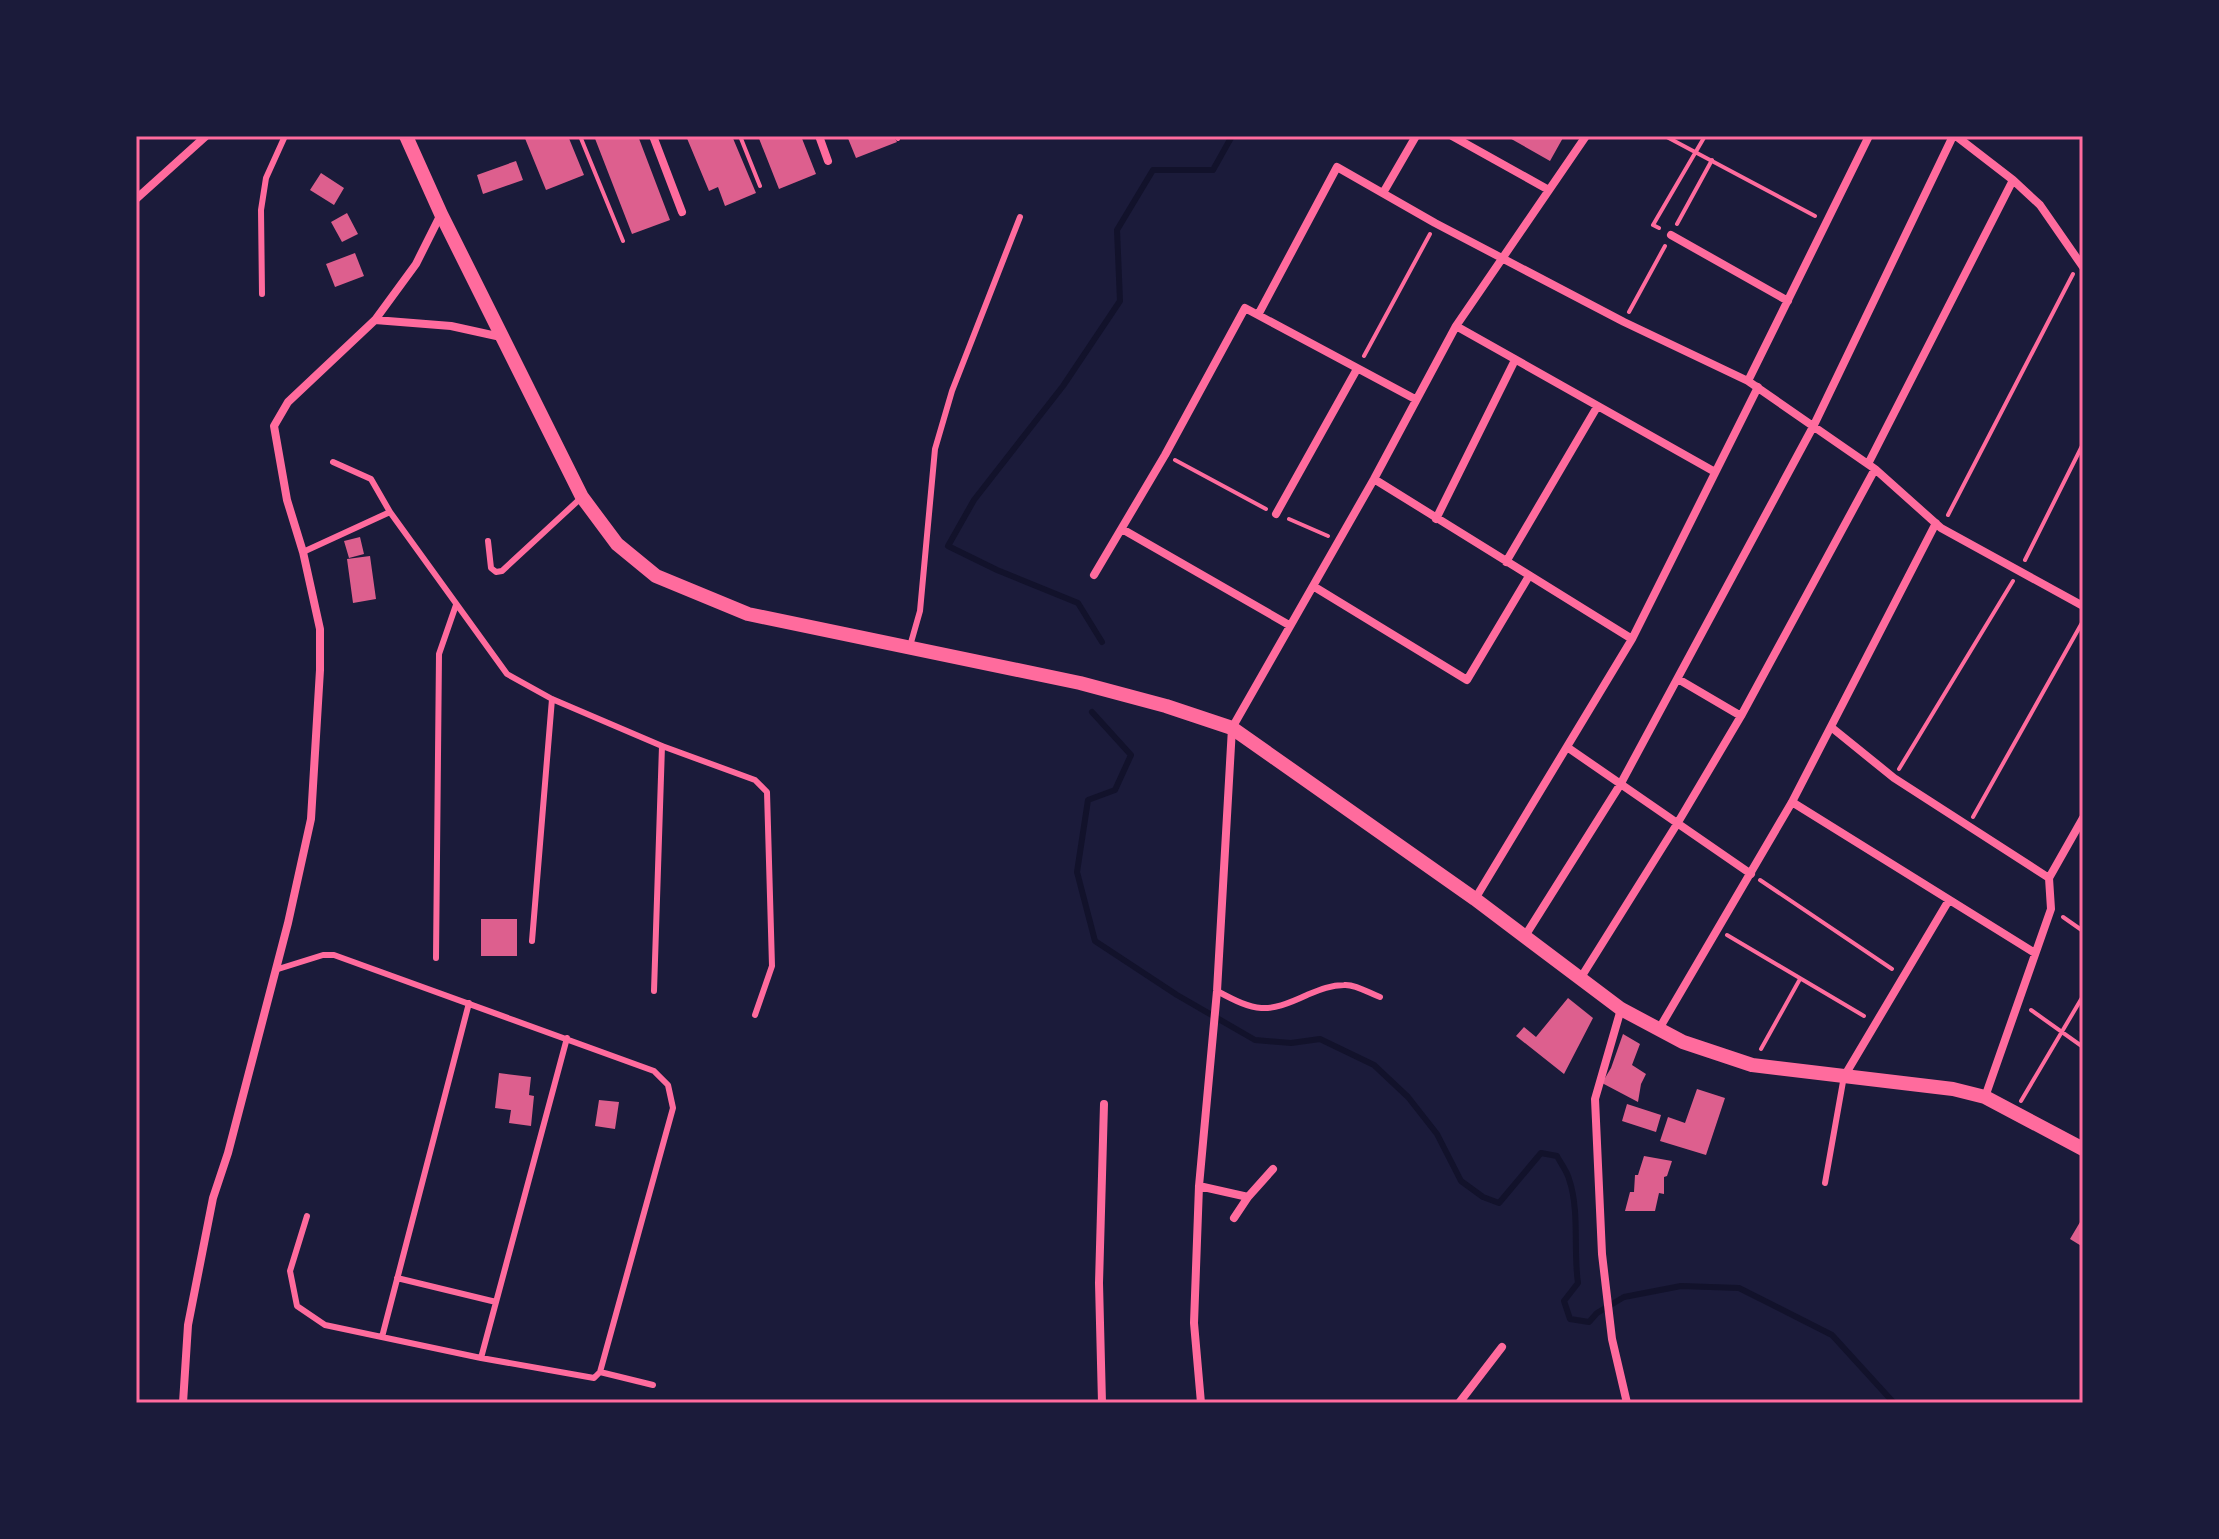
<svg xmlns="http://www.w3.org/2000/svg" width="2219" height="1539" font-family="'IBM Plex Sans',sans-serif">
<rect width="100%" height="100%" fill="#1b1b3a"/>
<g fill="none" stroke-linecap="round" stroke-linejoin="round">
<path stroke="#12122b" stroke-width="6" d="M1102,642L1078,603L997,570L948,546L974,500L1063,386L1120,301L1117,230L1153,170H1213L1232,136
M1092,712L1131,755L1115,790L1088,800L1077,872L1095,941L1177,995L1255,1040L1291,1043L1320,1039L1374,1065L1408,1097L1437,1134L1461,1181L1483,1197L1499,1203L1541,1153L1557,1156C1561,1164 1567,1171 1569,1179C1580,1211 1573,1250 1578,1283L1564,1301L1570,1319L1589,1322L1597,1313L1624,1297L1681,1286L1739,1288L1832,1335L1894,1403"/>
</g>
<path fill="#dd5f8e" d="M524,136H568L584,175L546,190Z
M594,136H638L670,220L632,234Z
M686,136H732L756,193L725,206L718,187L709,191Z
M758,136H801L816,174L779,189Z
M847,136H894L897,142L856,158Z
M1506,136H1564L1550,161Z
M516,161L523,180L483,194L477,175Z
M321,173L344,188L334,205L310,190Z
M347,213L358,234L342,242L331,222Z
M355,253L364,276L335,287L326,264Z
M360,537L364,554L349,558L344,541Z
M370,556L376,599L353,603L347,559Z
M481,919H517V956H481Z
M1568,998L1593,1018L1564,1074L1516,1036L1524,1027L1536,1037Z
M1623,1034L1640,1044L1632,1065L1646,1074L1641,1084L1638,1102L1602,1083L1611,1068Z
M499,1073L531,1077L529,1095L534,1096L531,1126L509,1123L511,1110L495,1108Z
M1697,1089L1725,1098L1706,1155L1660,1141L1668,1117L1685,1123Z
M599,1100L619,1102L615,1129L595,1126Z
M1627,1104L1661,1115L1656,1132L1622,1121Z
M1644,1156L1672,1161L1667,1176L1664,1177V1194L1659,1193L1655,1211H1625L1630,1192H1634L1635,1175H1638Z
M2083,1217V1247L2070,1239Z"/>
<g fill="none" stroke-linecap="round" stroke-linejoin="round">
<path stroke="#ff6b9d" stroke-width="4" d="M580,136L623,241
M740,136L760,186
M897,136L898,139
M1665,136L1815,216
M2079,136L2083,138
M1677,224L1712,160
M1659,228L1653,225L1705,136
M1629,312L1665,246
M1364,356L1430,234
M1175,460L1266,509
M1948,515L2073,274
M1289,519L1328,536
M2025,560L2083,444
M1899,769L2013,581
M1973,817L2083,621
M1760,880L1892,969
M2063,917L2083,931
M1727,935L1864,1016
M2031,1010L2083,1047
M1761,1049L1800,979
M2021,1101L2083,996"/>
<path stroke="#ff6b9d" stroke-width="6" d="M262,294L261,210L266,178L285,136
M333,462L371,479L390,512L507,674L552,699L662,746L755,780L767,792L772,966L755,1015
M488,541L491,568L496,572L502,571L582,497
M303,552L390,512
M910,646L920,611L935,449L952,391L1020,217
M532,941L552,699
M436,958L439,654L456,605
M275,970L323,955H334L654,1071L668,1085L673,1108L600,1372L594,1378L481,1358L325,1325L297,1306L290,1271L307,1216
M654,991L662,746
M1217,991C1256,1012 1266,1014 1307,995C1319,990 1330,985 1344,985C1355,984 1369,993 1380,997
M1825,1183L1844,1076
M397,1278L496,1302
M382,1337L469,1003
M481,1358L567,1038
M600,1372L653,1385"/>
<path stroke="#ff6b9d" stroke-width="8" d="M653,136L682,212
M819,136L828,161
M1452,136L1547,189
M1956,136L2013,180L2040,205L2083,267
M1383,193L1416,136
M136,199L206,136
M1671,235L1788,301
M1258,315L1337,167L1435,223L1624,322L1748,381L1875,469L1941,528L2083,606
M375,320L451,326L501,337
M1456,326L1715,472
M1748,381L1869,136
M1868,464L2013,180
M1374,479L1632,639
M1276,514L1357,369
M1436,519L1515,360
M1122,529L1289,625
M1506,562L1597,407
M1094,575L1165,455L1245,308L1415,399
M1313,586L1467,680L1529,576
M1678,679L1741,716
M1831,727L1894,778L2049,878
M1567,747L1751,874
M1792,802L2035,953
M1475,899L1632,639L1758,387
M1525,936L1620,785L1814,425L1953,136
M1580,979L1677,824L1741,716L1875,469
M1621,1009L1595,1099L1602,1254L1612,1339L1627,1403
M1659,1029L1792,802L1936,523
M1845,1075L1949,900
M1985,1097L2051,909L2049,878L2083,818
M1199,1186L1248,1197L1273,1169
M1234,1218L1248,1197
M183,1403L188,1325L213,1198L228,1153L288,923L311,819L320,670V629L303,552L287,500L274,426L288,402L375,320L416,264L441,214
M1102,1403L1099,1283L1104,1104
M1201,1403L1194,1323L1199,1186L1217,991L1232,728L1374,479L1456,326L1586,136
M1459,1403L1502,1347"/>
<path stroke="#ff6b9d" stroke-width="14" d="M406,136L441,214L582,497L617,544L656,576L748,614L1080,683L1166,706L1232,728L1475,899L1621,1009L1683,1042L1752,1065L1953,1089L1985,1097L2083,1149"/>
</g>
<rect width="2219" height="1539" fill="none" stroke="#1b1b3a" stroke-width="276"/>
<rect x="138" y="138" width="1943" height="1263" fill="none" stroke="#ff6b9d" stroke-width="3"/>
</svg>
